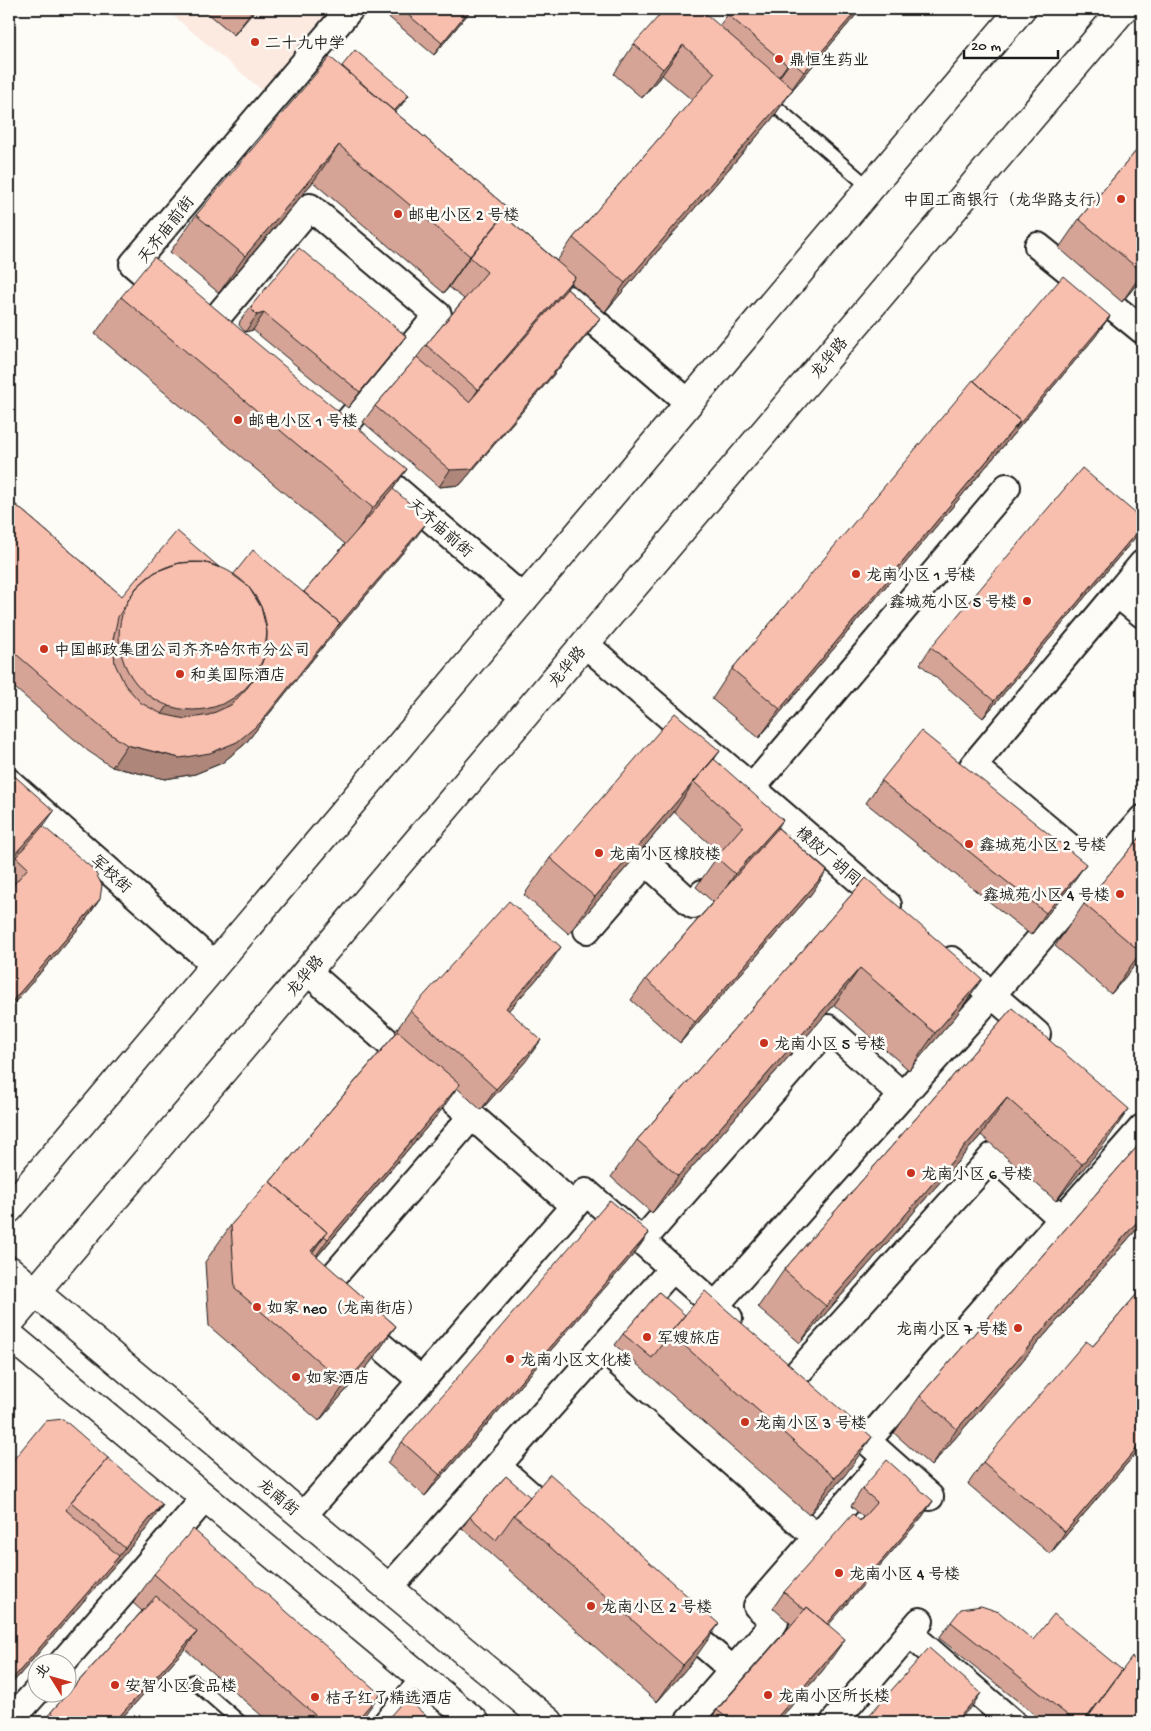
<svg xmlns="http://www.w3.org/2000/svg" width="1151" height="1731" font-family="'Gochi Hand','LXGW WenKai TC',sans-serif">
<rect width="100%" height="100%" fill="#fdfcf7"/>
<filter id="ink" filterUnits="userSpaceOnUse"><feTurbulence type="fractalNoise" baseFrequency=".02" numOctaves="2"/><feDisplacementMap in="SourceGraphic" scale="10" xChannelSelector="R" yChannelSelector="G"/><feConvolveMatrix kernelMatrix="1 2 1 2 8 2 1 2 1" color-interpolation-filters="sRGB"/></filter>
<g filter="url(#ink)">
<path fill="#fceae1" d="M165,9H335L264,92Z"/>
<g fill="none" stroke-linecap="round" stroke-linejoin="round">
<g stroke="#1c1c1c" stroke-width="16">
<path id="service" d="M766,98L870,188
M193,1681L240,1722
M378,1722L419,1675"/>
</g>
<g stroke="#1c1c1c" stroke-width="30">
<path id="minor" d="M1038,246L1142,330
M168,294L133,264L350,9
M568,299L689,403
M208,328L310,207L438,315L335,437
M367,464L524,599
M1142,564L1117,594L1142,614
M585,644L888,905
M9,782L215,965
M752,788L1007,487
M1098,871L973,766L1117,594
M587,930L646,862L693,905L703,893
M952,960L1037,1034
M307,971L574,1206L586,1192L729,1318
M642,1241L828,1028L903,1096
M715,1306L992,995L1142,819
M602,1348L816,1537
M794,1377L993,1156L1062,1219
M421,1380L319,1293L472,1116
M886,1458L930,1497
M497,1466L559,1520
M303,1516L574,1206
M389,1588L673,1268
M677,1622L733,1670
M909,1633L1012,1722
M61,1664L205,1498
M19,1711L38,1690
M688,1722L775,1622L757,1606L886,1458L867,1441L1142,1128
M834,1722L920,1621"/>
</g>
<g stroke="#1c1c1c" stroke-width="31">
<path id="secondary" d="M9,1270L549,1722
M9,1335L475,1722"/>
</g>
<g stroke="#1c1c1c" stroke-width="31">
<path id="primary" d="M9,1209L1021,9
M9,1323L1123,9"/>
</g>
<use href="#service" stroke="#fdfcf7" stroke-width="12"/>
<use href="#minor" stroke="#fdfcf7" stroke-width="26"/>
<use href="#secondary" stroke="#fdfcf7" stroke-width="28"/>
<use href="#primary" stroke="#fdfcf7" stroke-width="28"/>
</g>
<path fill="#d5a496" stroke="#1c1c1c" d="M203,9H256L234,35Z
M379,9H472L434,55Z
M732,9H861L793,89L772,119L605,312L571,283L567,289L600,318L588,334L460,485L439,487L363,422L375,406L417,357L426,345L464,299L449,287L444,293L313,182L219,293L170,252L196,215L342,66L409,95L395,112L509,209L504,216L557,261L573,238L692,100L662,75L642,98L614,74L634,44L719,26Z
M1142,144V278L1122,302L1059,248L1079,219Z
M121,297L407,469L393,489L417,536L325,644L245,744L222,763L195,774L165,779L112,767L88,751L9,683V499L122,596L220,568L233,575L304,592L345,544L95,334Z
M252,305L406,336L394,352L348,408L253,330L245,332L239,325L240,321Z
M1110,316L1095,337L1000,450L759,738L712,699L732,669L974,381Z
M1142,519V527L1134,539L983,718L920,664L931,647Z
M714,759L778,828L812,893L680,1043L631,1000L646,979L713,902L696,887L720,853L674,812L569,934L524,895L550,858Z
M9,771L43,826L100,899L85,921L9,1009V890L11,887L9,885Z
M881,781L1071,885L1031,935L866,803Z
M1142,835V957L1111,994L1055,946L1084,904Z
M866,878L956,1016L909,1070L834,1005L652,1213L611,1177L637,1140Z
M546,969L508,1011L526,1061L481,1110L457,1088L439,1113L317,1257L396,1326L370,1363L319,1421L209,1326L205,1262L231,1225L270,1182L396,1033L395,1032L410,1011Z
M1012,1008L1103,1146L1056,1201L981,1135L800,1343L758,1307L784,1270Z
M1142,1141V1223L931,1466L894,1433L920,1396Z
M649,1233L634,1254L425,1496L387,1463L402,1442Z
M1142,1288V1446L1050,1554L968,1484L983,1462L1093,1346Z
M659,1292L846,1474L809,1515L615,1345L623,1334Z
M9,1465L148,1527L9,1687Z
M506,1476L693,1661L657,1702L462,1528L470,1517Z
M862,1489L933,1501L922,1517L828,1625L824,1669L777,1722H709L717,1710L792,1625L773,1608L784,1592L863,1517L851,1506Z
M154,1574L360,1722H269L185,1649L118,1722H43L51,1712L142,1611L133,1603Z
M951,1622L1033,1640L1122,1670L1142,1722H1044L939,1638Z"/>
<path fill="#ae867a" stroke="#1c1c1c" d="M253,9H256L234,35Z
M470,9H472L434,55L442,43Z
M858,9H861L793,89L772,119L605,312L625,283L789,93L804,72Z
M683,45L662,75L642,98L663,69Z
M791,61L776,82L772,86L787,65Z
M409,95L401,106L381,128L389,117Z
M339,145L313,182L219,293L245,256Z
M509,209L484,246L470,257L449,287L444,293L470,256Z
M1142,273V278L1122,302Z
M575,277L555,306L458,419L478,390Z
M264,313L253,330L245,332L257,315Z
M1110,316L1095,337L1000,450L759,738L780,709L1020,421Z
M600,318L588,334L460,485L439,487L450,470Z
M406,336L394,352L348,408L360,392Z
M407,469L381,506L347,545L373,508Z
M429,520L417,536L325,644L245,744L222,763L195,774L165,779L112,767L127,745L180,758L340,623Z
M1142,526L1134,539L983,718L994,701Z
M253,680L232,709L147,736L167,707Z
M720,751L697,784L694,782L674,812L569,934L595,897Z
M54,811L28,848L16,857L9,866V862L12,857Z
M783,820L763,850L715,904L735,874Z
M1086,864L1071,885L1031,935L1046,913Z
M827,871L812,893L680,1043L695,1022Z
M100,899L85,921L9,1009V1005Z
M561,947L546,969L491,1030L506,1008Z
M1142,950V957L1111,994Z
M860,968L834,1005L652,1213L678,1176Z
M982,979L956,1016L909,1070L935,1033Z
M541,1040L526,1061L481,1110L496,1089Z
M460,1084L439,1113L307,1268L328,1239Z
M1007,1098L981,1135L800,1343L826,1306Z
M1129,1109L1103,1146L1056,1201L1082,1164Z
M1142,1216V1223L931,1466L957,1429Z
M327,1232L301,1269L311,1251Z
M649,1233L634,1254L425,1496L440,1475Z
M396,1326L370,1363L319,1421L345,1384Z
M872,1437L846,1474L809,1515L835,1478Z
M1142,1442V1446L1050,1554L1065,1532Z
M933,1501L922,1517L813,1643L824,1627Z
M162,1504L157,1512L163,1505L148,1527L9,1687V1683L119,1556L125,1548Z
M719,1624L693,1661L657,1702L683,1665Z
M197,1632L185,1649L118,1722H114Z
M845,1639L824,1669L777,1722H773Z
M981,1693L973,1705L957,1722H955Z
M380,1694L360,1722H355Z"/>
<path fill="#f8bfaf" stroke="#1c1c1c" d="M401,9H470L442,43Z
M665,9H700L793,89L625,283L573,238L715,73L683,45L663,69L634,44Z
M732,9H858L804,72L791,61L787,65L727,14Z
M355,50L409,95L394,111L342,66Z
M330,57L509,209L470,256L339,145L245,256L196,215Z
M1142,144V272L1079,219Z
M504,216L575,277L478,390L426,345L487,272L470,257Z
M299,248L406,336L360,392L264,313L257,315L251,309L252,305Z
M154,257L407,469L373,508L121,297Z
M1063,276L1110,316L1015,429L1020,421L974,381Z
M9,286L15,291L9,299Z
M567,289L600,318L472,469L450,470L375,406L417,357L469,402Z
M973,380L1020,421L780,709L732,669Z
M1082,468L1142,519V526L994,701L931,647Z
M393,489L429,520L337,627L340,623L304,592Z
M9,499L122,596L177,531L220,568L204,562L179,563L155,572L136,588L118,617L113,640L115,664L125,685L141,703L162,714L185,719L209,715L231,705L247,688L253,680L264,657L267,632L261,607L248,586L233,575L253,550L340,623L260,723L237,742L210,753L180,758L127,745L103,729L9,648Z
M119 636a74 74 0 1 1 148 0a74 74 0 1 1-148 0Z
M675,713L720,751L595,897L550,858Z
M921,731L1086,864L1046,913L881,781Z
M714,759L783,820L735,874L716,857L743,826L694,782Z
M9,771L54,811L12,857L9,854Z
M43,826L94,870L102,885L100,899L9,1005V890L28,868L16,857Z
M778,828L827,871L695,1022L646,979Z
M1142,835V950L1141,952L1084,904Z
M866,878L982,979L935,1033L860,968L678,1176L637,1140Z
M509,901L561,947L506,1008L541,1040L496,1089L410,1011Z
M1012,1008L1129,1109L1082,1164L1007,1098L826,1306L784,1270Z
M398,1031L460,1084L328,1239L324,1236L327,1232L270,1182Z
M1142,1141V1216L957,1429L920,1396Z
M269,1181L327,1232L311,1251L396,1326L345,1384L235,1289L231,1225Z
M610,1200L649,1233L440,1475L402,1442Z
M1142,1288V1442L1065,1532L983,1462L1086,1341L1093,1346Z
M705,1291L872,1437L835,1478L670,1333Z
M659,1292L685,1315L670,1333L652,1358L623,1334Z
M63,1419L108,1458L71,1502L66,1510L119,1556L9,1683V1465L45,1421Z
M108,1458L162,1504L125,1548L71,1502Z
M887,1460L933,1501L827,1624L807,1607L805,1610L784,1592L853,1514L860,1521L877,1502L862,1489Z
M550,1474L719,1624L683,1665L514,1515Z
M506,1476L530,1497L514,1515L496,1540L470,1517Z
M193,1529L380,1694L355,1722H323L154,1574Z
M156,1596L197,1632L114,1722H62L51,1712Z
M981,1606L999,1612L1033,1640L1054,1614L1122,1670L1085,1720L1083,1722H1076L951,1622L961,1609Z
M807,1607L845,1639L773,1722H732L717,1710Z
M929,1648L981,1693L955,1722H863Z
M1132,1657L1142,1665V1722H1097L1089,1716Z
M406,1698L433,1722H385Z
M1009,1714L1019,1722H1001Z"/>
</g>
<g fill="#c8321e" stroke="#fdfcf7" stroke-width="2">
<circle cx="255" cy="42" r="5"/>
<circle cx="779" cy="59" r="5"/>
<circle cx="1121" cy="199" r="5"/>
<circle cx="398" cy="214" r="5"/>
<circle cx="238" cy="420" r="5"/>
<circle cx="856" cy="574" r="5"/>
<circle cx="1027" cy="601" r="5"/>
<circle cx="44" cy="649" r="5"/>
<circle cx="180" cy="674" r="5"/>
<circle cx="969" cy="844" r="5"/>
<circle cx="599" cy="853" r="5"/>
<circle cx="1120" cy="894" r="5"/>
<circle cx="764" cy="1043" r="5"/>
<circle cx="911" cy="1173" r="5"/>
<circle cx="257" cy="1307" r="5"/>
<circle cx="1018" cy="1328" r="5"/>
<circle cx="647" cy="1337" r="5"/>
<circle cx="510" cy="1359" r="5"/>
<circle cx="296" cy="1377" r="5"/>
<circle cx="745" cy="1422" r="5"/>
<circle cx="839" cy="1573" r="5"/>
<circle cx="591" cy="1606" r="5"/>
<circle cx="115" cy="1685" r="5"/>
<circle cx="768" cy="1695" r="5"/>
<circle cx="315" cy="1697" r="5"/>
</g>
<g text-anchor="middle" stroke-width="5" stroke-linejoin="round" paint-order="stroke">
<g font-size="16" fill="#1c1c1c" stroke="#fdfcf7" text-anchor="start">
<text x="265" y="48">二十九中学</text>
<text x="789" y="65">鼎恒生药业</text>
<text x="1111" y="205" text-anchor="end">中国工商银行（龙华路支行）</text>
<text x="408" y="220">邮电小区 2 号楼</text>
<text x="248" y="426">邮电小区 1 号楼</text>
<text x="866" y="580">龙南小区 1 号楼</text>
<text x="1017" y="607" text-anchor="end">鑫城苑小区 5 号楼</text>
<text x="54" y="655">中国邮政集团公司齐齐哈尔市分公司</text>
<text x="190" y="680">和美国际酒店</text>
<text x="979" y="850">鑫城苑小区 2 号楼</text>
<text x="609" y="859">龙南小区橡胶楼</text>
<text x="1110" y="900" text-anchor="end">鑫城苑小区 4 号楼</text>
<text x="774" y="1049">龙南小区 5 号楼</text>
<text x="921" y="1179">龙南小区 6 号楼</text>
<text x="267" y="1313">如家 neo（龙南街店）</text>
<text x="1008" y="1334" text-anchor="end">龙南小区 7 号楼</text>
<text x="657" y="1343">军嫂旅店</text>
<text x="520" y="1365">龙南小区文化楼</text>
<text x="306" y="1383">如家酒店</text>
<text x="755" y="1428">龙南小区 3 号楼</text>
<text x="849" y="1579">龙南小区 4 号楼</text>
<text x="601" y="1612">龙南小区 2 号楼</text>
<text x="125" y="1691">安智小区食品楼</text>
<text x="778" y="1701">龙南小区所长楼</text>
<text x="325" y="1703">桔子红了精选酒店</text>
</g>
<g font-size="16" fill="#1c1c1c" stroke="#fdfcf7">
<text transform="translate(165 229) rotate(-52)" y="6">天齐庙前街</text>
<text transform="translate(828 357) rotate(-50)" y="6">龙华路</text>
<text transform="translate(441 527) rotate(41)" y="6">天齐庙前街</text>
<text transform="translate(566 666) rotate(-50)" y="6">龙华路</text>
<text transform="translate(829 855) rotate(41)" y="6">橡胶厂胡同</text>
<text transform="translate(112 873) rotate(42)" y="6">军校街</text>
<text transform="translate(304 975) rotate(-50)" y="6">龙华路</text>
<text transform="translate(279 1496) rotate(40)" y="6">龙南街</text>
</g>
</g>
<rect width="1151" height="1731" fill="none" stroke="#fdfcf7" stroke-width="30"/>
<rect x="15" y="15" width="1121" height="1701" fill="none" stroke="#1c1c1c" stroke-width="2" filter="url(#ink)"/>
<g transform="translate(52 1678) rotate(307)"><circle r="24" fill="#fdfcf7" stroke="#a3a29f"/>
<path d="M0-4L9 19L0 12L-9 19Z" fill="#c8321e"/>
<text y="-8" font-size="14" font-weight="bold" text-anchor="middle" fill="#1c1c1c">北</text>
</g>
<path d="M964 50v8h94v-8" fill="none" stroke="#1c1c1c" stroke-width="2.5"/>
<text x="971" y="50" font-size="15" fill="#1c1c1c" stroke="#fdfcf7" stroke-width="4" paint-order="stroke">20 m</text>
</svg>
